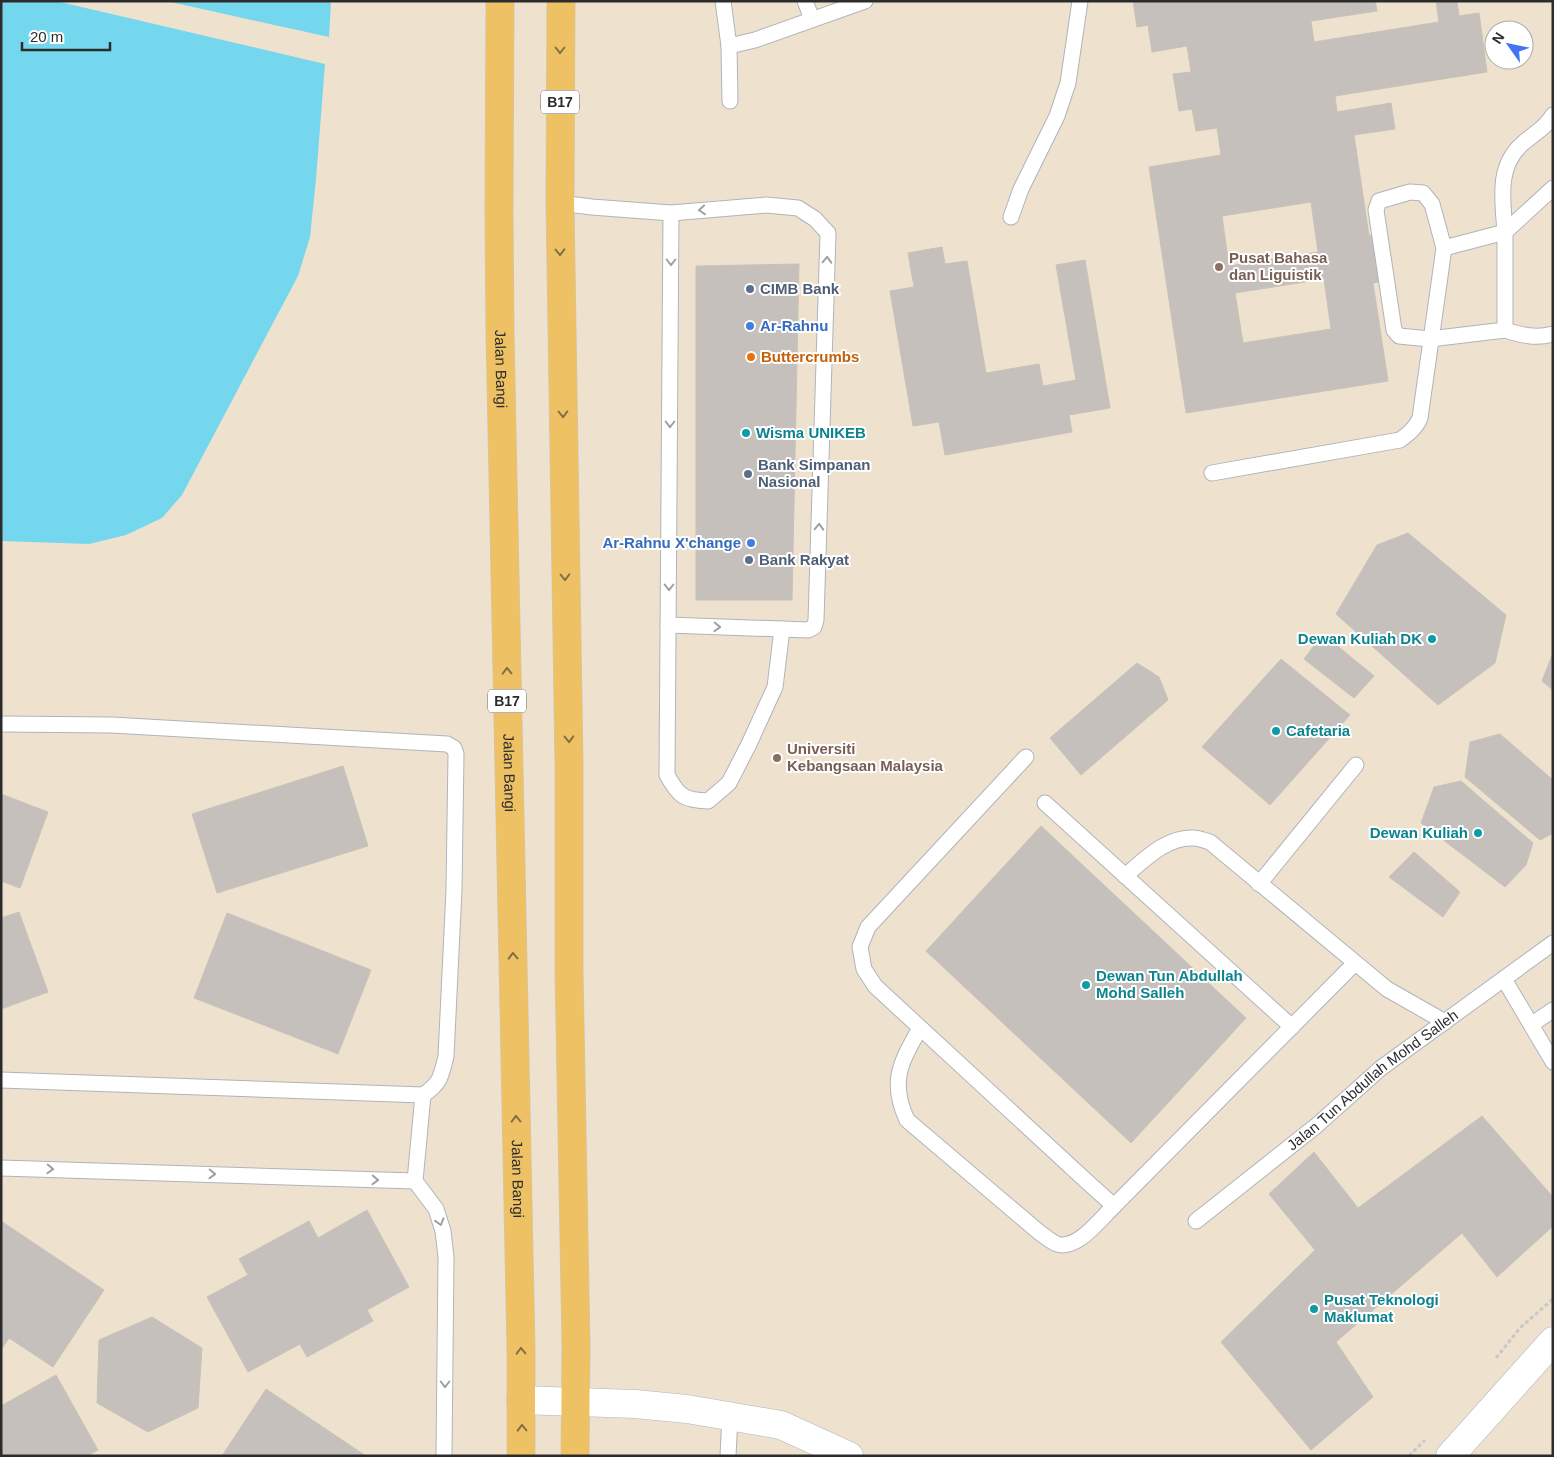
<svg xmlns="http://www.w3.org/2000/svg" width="1554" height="1457" font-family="Arial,sans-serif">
<rect width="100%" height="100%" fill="#eee6df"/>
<path fill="#eee2cf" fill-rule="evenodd" d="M1,1H1553V1456H1ZM1494,30H1524V60H1494Z"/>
<path fill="#75d7ed" d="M1,1H56L325,64L316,179L310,237L298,276L182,495L162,518L126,535L89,544L1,541Z
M166,1H331L329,37Z"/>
<path fill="#c6c0bc" stroke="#c9c2b9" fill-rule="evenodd" d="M1133,1H1375L1377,11L1311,21L1314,42L1439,22L1436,1H1457L1459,16L1479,13L1487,72L1335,96L1337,112L1391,103L1395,129L1354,135L1369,236L1379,234L1386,281L1373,283L1388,381L1186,413L1149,167L1221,155L1217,128L1196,131L1192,109L1179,111L1173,74L1191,72L1187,46L1152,52L1148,25L1137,27ZM1311,202L1318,252L1229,266L1222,216ZM1324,279L1331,329L1243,343L1235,293Z
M942,247L945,264L967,261L986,373L1039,364L1043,386L1076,380L1056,265L1085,260L1110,408L1069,415L1072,432L945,455L939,422L913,426L890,291L914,287L908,253Z
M799,264L792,600H696V266Z
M1408,533L1506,615L1495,663L1438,705L1336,614L1377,545Z
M1323,634L1374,676L1354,698L1304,659Z
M1553,653V690L1542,681Z
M1281,659L1350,715L1270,805L1202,747Z
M1137,663L1159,677L1168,700L1081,775L1050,738Z
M1500,734L1553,780V833L1540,840L1465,777L1470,742Z
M343,766L368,846L217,893L192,814Z
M1461,781L1533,843L1526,865L1505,887L1421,823L1434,787Z
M1,794L48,812L20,888L1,881Z
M1041,826L1246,1018L1131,1143L926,951Z
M1414,852L1460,892L1443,917L1389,877Z
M19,912L48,992L1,1009V918Z
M227,913L371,970L338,1054L194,998Z
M1482,1116L1553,1197V1226L1497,1277L1462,1233L1336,1342L1373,1397L1311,1450L1221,1342L1315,1250L1269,1194L1314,1152L1358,1208Z
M367,1210L409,1287L367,1310L373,1321L307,1357L300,1344L248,1372L207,1297L248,1275L239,1259L309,1221L318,1238Z
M1,1221L104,1290L53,1367L9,1338L1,1350Z
M152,1317L202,1348L198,1408L148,1432L97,1403L99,1340Z
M56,1375L98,1450L87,1456H1V1406Z
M266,1389L366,1456H222Z"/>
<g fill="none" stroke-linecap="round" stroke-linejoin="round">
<g stroke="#b0b3bc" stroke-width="17">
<g id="service">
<path d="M723,1L729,46"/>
<path d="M805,1L812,19"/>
<path d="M730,101L729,46L755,40L865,1"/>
<path d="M560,203L592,207L671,213L766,205L798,208L815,219L828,233L816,620L814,627L808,630L668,625"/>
<path d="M671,213L667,775C679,797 684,800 708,801L729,783L749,744L775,687L782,629"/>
<path d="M1011,217L1021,189L1057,116L1068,83L1080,1"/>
<path d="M1444,248L1505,232C1503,202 1496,167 1522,144C1533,134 1545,129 1553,115"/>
<path d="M1505,330C1521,335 1536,339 1553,334"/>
<path d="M1212,473L1400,440C1408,434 1416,428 1420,418L1444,248L1432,204L1423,193L1410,192L1379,201L1376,210L1394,330L1399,336L1430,339L1505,330V232L1553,188"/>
<path d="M1,724L112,725L447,744L454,748L456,754L454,890L446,1056C441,1076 441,1083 423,1095L1,1080"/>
<path d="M1026,757L868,927L860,947L864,969L875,986L1083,1178L1114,1206L1355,963"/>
<path d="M1045,803L1292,1027"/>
<path d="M1125,876C1144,860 1167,836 1194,838C1199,838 1205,841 1210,842L1387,989L1445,1022"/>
<path d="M1259,884L1356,765"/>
<path d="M1504,979L1553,1062"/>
<path d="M1532,1024L1553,1010"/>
<path d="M920,1028C901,1062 889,1081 907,1120L1040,1233C1045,1236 1051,1242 1057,1244C1077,1251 1101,1218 1114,1206"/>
<path d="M423,1095L415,1181L436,1209L443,1231L446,1257L444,1456"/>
<path d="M1,1168L415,1181"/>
<path id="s1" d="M1196,1221L1316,1126L1381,1068L1553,943"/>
<path d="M728,1456L730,1416"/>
</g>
</g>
<g stroke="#b0b3bc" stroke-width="29">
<path id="minor" d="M521,1400L635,1404L687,1409L781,1425L849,1456
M1450,1456L1553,1341"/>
</g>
<g stroke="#c8c8c8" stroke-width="29">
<g id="primary">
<path id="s2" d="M500,1L499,211L500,333L521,1349V1456"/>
<path d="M561,1L560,203L569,763V970L576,1345L575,1456"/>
</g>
</g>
<path stroke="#c8c8c8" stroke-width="3" stroke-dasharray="4 2.5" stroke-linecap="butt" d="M1496,1358L1520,1328L1553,1299
M1409,1456L1425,1440"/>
<use href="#service" stroke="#fff" stroke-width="15"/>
<use href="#minor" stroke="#fff" stroke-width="28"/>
<use href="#primary" stroke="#eec264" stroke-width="28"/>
</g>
<defs><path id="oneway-chevron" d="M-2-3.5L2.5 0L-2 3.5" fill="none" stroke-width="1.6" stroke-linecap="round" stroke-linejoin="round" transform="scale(1.25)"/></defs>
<g stroke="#837045">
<use href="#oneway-chevron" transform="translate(560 50) rotate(90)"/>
<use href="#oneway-chevron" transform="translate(560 252) rotate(89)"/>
<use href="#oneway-chevron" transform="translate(563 414) rotate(89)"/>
<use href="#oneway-chevron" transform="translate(565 577) rotate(89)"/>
<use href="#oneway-chevron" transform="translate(507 671) rotate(-91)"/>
<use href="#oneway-chevron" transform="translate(569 739) rotate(89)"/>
<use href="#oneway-chevron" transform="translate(513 956) rotate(-91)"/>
<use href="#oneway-chevron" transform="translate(516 1119) rotate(-91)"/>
<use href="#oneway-chevron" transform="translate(521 1351) rotate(-91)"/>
<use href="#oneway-chevron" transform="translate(522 1428) rotate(-91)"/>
</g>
<g stroke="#a0a0a0">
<use href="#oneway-chevron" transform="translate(702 210) rotate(175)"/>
<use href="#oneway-chevron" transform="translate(827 260) rotate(-88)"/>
<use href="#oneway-chevron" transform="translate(671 262) rotate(90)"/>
<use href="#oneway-chevron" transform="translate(670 424) rotate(90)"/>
<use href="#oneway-chevron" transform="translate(819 527) rotate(-88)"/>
<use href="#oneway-chevron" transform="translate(669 587) rotate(90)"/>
<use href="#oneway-chevron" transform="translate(717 627) rotate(2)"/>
<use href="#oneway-chevron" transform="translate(50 1169) rotate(2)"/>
<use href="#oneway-chevron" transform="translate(212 1174) rotate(2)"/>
<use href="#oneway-chevron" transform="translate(375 1180) rotate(2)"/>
<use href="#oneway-chevron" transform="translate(440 1222) rotate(73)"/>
<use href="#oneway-chevron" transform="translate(445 1384) rotate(90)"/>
</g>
<g fill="#8d6e63" stroke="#fff" stroke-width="2">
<circle cx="1219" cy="267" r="5"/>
<circle cx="777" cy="758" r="5"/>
</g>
<g fill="#5c6f8a" stroke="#fff" stroke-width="2">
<circle cx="750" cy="289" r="5"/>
<circle cx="748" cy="474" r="5"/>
<circle cx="749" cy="560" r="5"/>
</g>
<g fill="#3f7fe0" stroke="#fff" stroke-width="2">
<circle cx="750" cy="326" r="5"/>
<circle cx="751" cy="543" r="5"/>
</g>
<circle fill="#e8710a" stroke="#fff" stroke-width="2" cx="751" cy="357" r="5"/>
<g fill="#0f9aa8" stroke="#fff" stroke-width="2">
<circle cx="746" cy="433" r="5"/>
<circle cx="1432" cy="639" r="5"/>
<circle cx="1276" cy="731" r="5"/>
<circle cx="1478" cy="833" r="5"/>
<circle cx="1086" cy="985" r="5"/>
<circle cx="1314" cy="1309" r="5"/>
</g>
<g text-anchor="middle" stroke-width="4" stroke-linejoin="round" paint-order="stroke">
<g fill="#fff" stroke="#6b6b6b" stroke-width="1">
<rect x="541" y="90.5" width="38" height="23" rx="4"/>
<rect x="488" y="689.5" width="38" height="23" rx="4"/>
</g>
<g font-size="14" font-weight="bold" fill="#2c2c2c">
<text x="560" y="107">B17</text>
<text x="507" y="706">B17</text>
</g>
<g font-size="15" font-weight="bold" fill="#785e54" stroke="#fff" text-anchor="start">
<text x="1229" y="263">Pusat Bahasa<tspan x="1229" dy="17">dan Liguistik</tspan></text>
<text x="787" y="754">Universiti<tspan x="787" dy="17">Kebangsaan Malaysia</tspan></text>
</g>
<g font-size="15" font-weight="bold" fill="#4e5e75" stroke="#fff" text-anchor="start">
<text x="760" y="294">CIMB Bank</text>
<text x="758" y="470">Bank Simpanan<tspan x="758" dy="17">Nasional</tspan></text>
<text x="759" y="565">Bank Rakyat</text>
</g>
<g font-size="15" font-weight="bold" fill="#366cbe" stroke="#fff" text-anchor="start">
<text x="760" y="331">Ar-Rahnu</text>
<text x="741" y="548" text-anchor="end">Ar-Rahnu X'change</text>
</g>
<g font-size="15" font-weight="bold" fill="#c56008" stroke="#fff" text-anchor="start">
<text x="761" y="362">Buttercrumbs</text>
</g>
<g font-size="15" fill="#2c2c2c" stroke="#fff">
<text dy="5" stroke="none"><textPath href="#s2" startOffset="368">Jalan Bangi</textPath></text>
<text dy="5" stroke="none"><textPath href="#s2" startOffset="772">Jalan Bangi</textPath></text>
<text dy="5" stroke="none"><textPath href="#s1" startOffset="226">Jalan Tun Abdullah Mohd Salleh</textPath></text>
<text dy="5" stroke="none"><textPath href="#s2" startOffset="1178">Jalan Bangi</textPath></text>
</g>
<g font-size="15" font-weight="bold" fill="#0d838f" stroke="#fff" text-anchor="start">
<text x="756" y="438">Wisma UNIKEB</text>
<text x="1422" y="644" text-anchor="end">Dewan Kuliah DK</text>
<text x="1286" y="736">Cafetaria</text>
<text x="1468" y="838" text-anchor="end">Dewan Kuliah</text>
<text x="1096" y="981">Dewan Tun Abdullah<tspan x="1096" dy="17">Mohd Salleh</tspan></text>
<text x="1324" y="1305">Pusat Teknologi<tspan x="1324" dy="17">Maklumat</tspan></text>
</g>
</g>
<rect width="1554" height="1457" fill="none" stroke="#2c2c2c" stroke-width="5"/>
<g transform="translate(1509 45) rotate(303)"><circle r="24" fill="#ffffff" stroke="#ababab"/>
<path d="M0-4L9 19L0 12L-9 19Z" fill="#4474f6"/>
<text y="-8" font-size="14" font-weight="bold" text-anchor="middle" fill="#2c2c2c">N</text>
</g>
<path d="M22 42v8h88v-8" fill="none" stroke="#2c2c2c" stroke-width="2.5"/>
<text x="30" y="42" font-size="15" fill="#2c2c2c" stroke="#ffffff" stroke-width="4" paint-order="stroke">20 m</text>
</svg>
